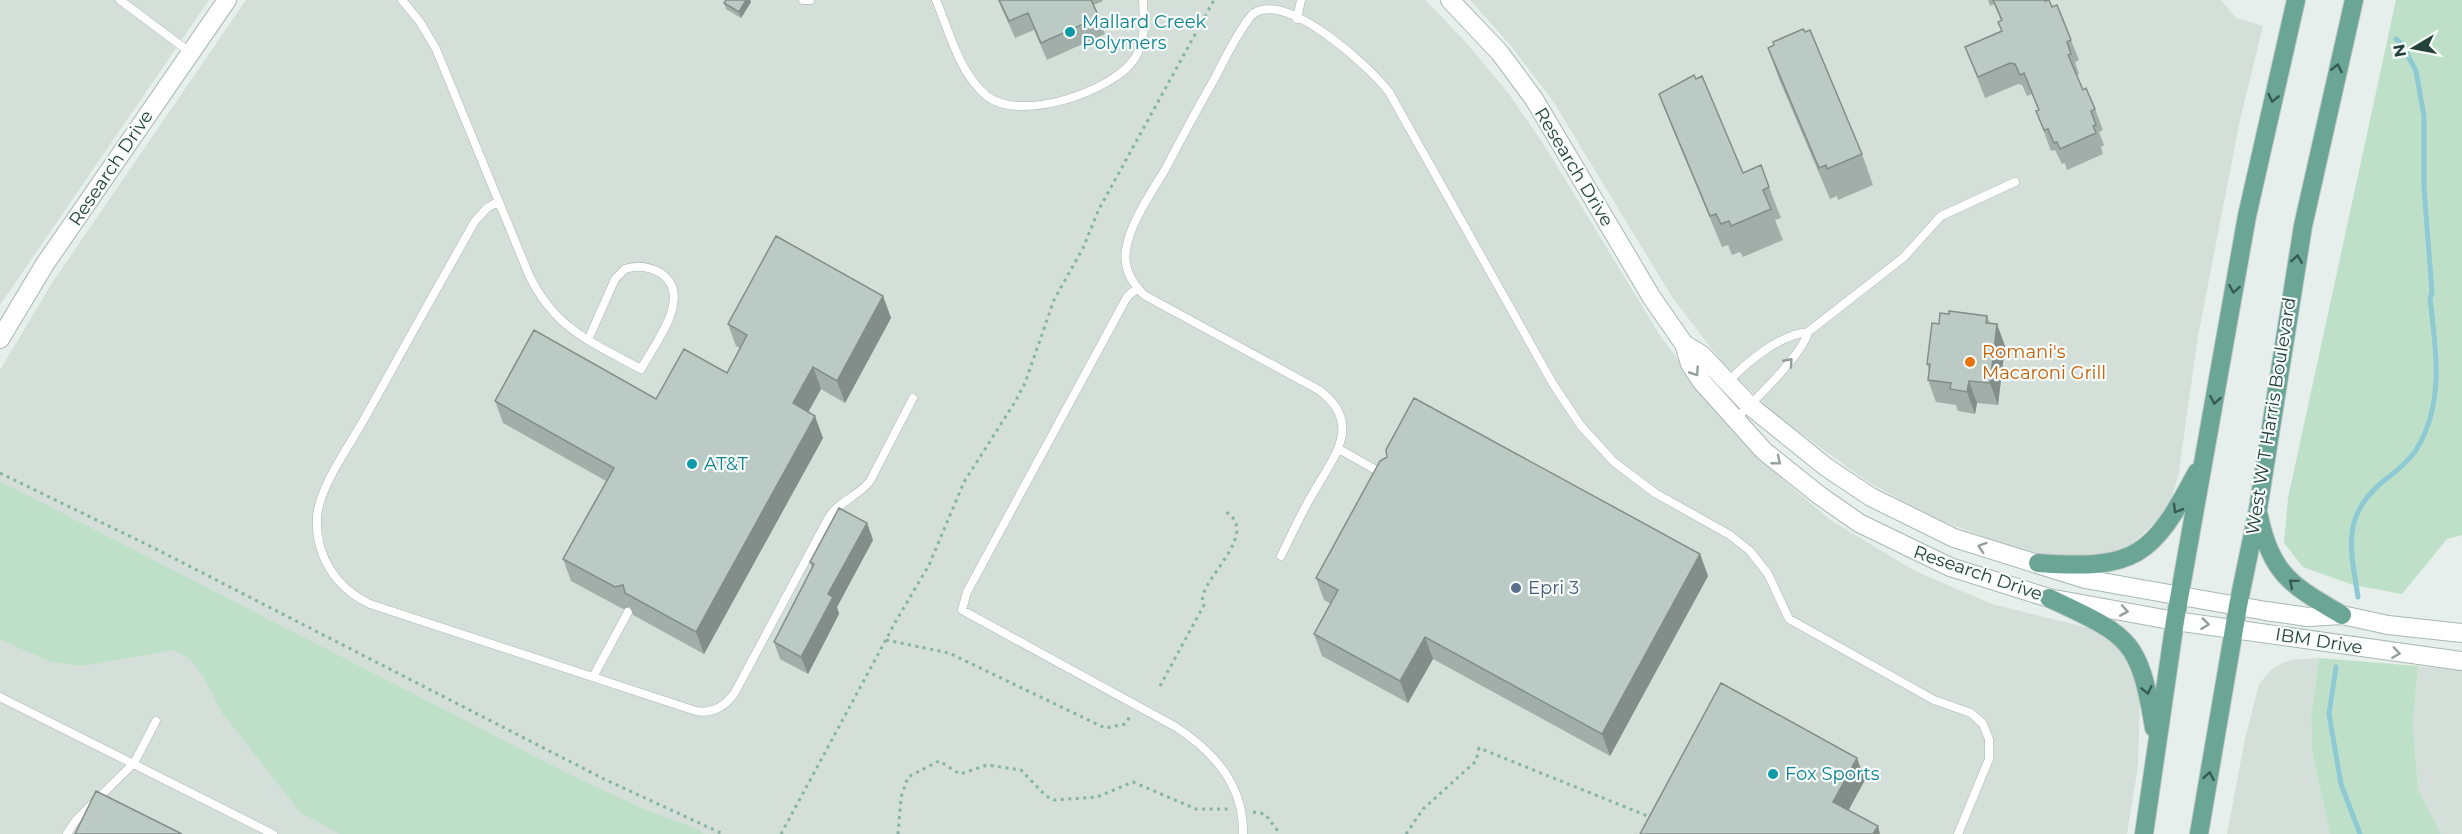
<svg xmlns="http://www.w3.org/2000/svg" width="2462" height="834" font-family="Montserrat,sans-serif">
<rect width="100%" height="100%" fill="#e6efeb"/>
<path fill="#d4dfda" d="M0,0H209L0,305Z
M246,0H1425L1464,40L1509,94L1546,148L1661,337L1713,406L1771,469L1829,519L1915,571L1992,604L2089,628L2107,637L2122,651L2132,666L2140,697L2138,766L2127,834H0V370L52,283Z
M1470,0H2221L2236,18L2263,26L2240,120L2198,336L2178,478L2171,498L2159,518L2128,548L2109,557L2046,558L2002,544L1927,515L1867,481L1783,421L1728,370L1672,297L1553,101L1511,46Z
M2319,658L2311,717L2312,751L2330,834H2227L2245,739L2259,684L2271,670L2281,664L2291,660Z
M2418,666L2462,670V834H2441L2418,789L2413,724Z"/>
<path fill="#bfe0c8" d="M2396,0H2462V535L2447,539L2402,594L2353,585L2303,567L2284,543L2288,498Z
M0,481L571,775L648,811L698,829L704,834H340L301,813L222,713L205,679L190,659L173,650L83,666L52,662L0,640Z
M2319,658L2418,666L2413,724L2418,789L2441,834H2330L2312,751L2311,717Z"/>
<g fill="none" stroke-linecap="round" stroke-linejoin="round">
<path stroke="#8ec9d4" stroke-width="5" d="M2358,597C2351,551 2341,518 2380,484C2392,474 2408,463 2416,450C2445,404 2436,349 2430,299L2432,292L2424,188V116L2416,71L2402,44L2396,39
M2336,667L2329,714L2341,784L2360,834"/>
<g stroke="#a8b8b2" stroke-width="9">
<path id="service" d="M120,0L191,53
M402,0L420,22L436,49L529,275C555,329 591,342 641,369C655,343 697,292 657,271C646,266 636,265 625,269L615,279L588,340
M803,0H810
M936,0C949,31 960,75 987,96C1021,123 1114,91 1135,58C1146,40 1144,20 1143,0
M1297,19L1301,0
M499,201L487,208L475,221C437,288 399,356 362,423C347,449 319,488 317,517C315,556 336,588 370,604L696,711C712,714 724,707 734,694L829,517C839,501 859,496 870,481L913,398
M1137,288L1127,297L967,592L962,610L1176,727C1214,752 1244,785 1243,834
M1808,332L1904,257L1941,216L2015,182
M1728,382C1747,362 1779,335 1808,332C1802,356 1754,400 1736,419
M1339,449L1383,474
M1281,556C1292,534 1302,511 1315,490C1335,455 1363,423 1319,390L1144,295C1131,282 1123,268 1126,250C1130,222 1152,192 1166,168C1182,137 1199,106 1216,76C1226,57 1235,37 1248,20C1251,15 1256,11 1262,10C1298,2 1369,66 1389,92L1553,384L1581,426L1614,462L1655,493L1730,535L1750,551L1768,574L1789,619L1934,700L1971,713L1983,724L1989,739V759L1958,834
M593,677L628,612
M0,697L273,834
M67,834L76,820L134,763L156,721"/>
</g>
<g stroke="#a8b8b2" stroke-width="20">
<path id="tertiary" d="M1450,0L1500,53L1534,99L1652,298L1684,344L1690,364L1702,382L1764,451L1819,495L1859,523L1950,567L2049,598L2175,621L2462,661
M0,339L45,264L227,0
M1684,344L1702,355L1749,405L1826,467L1871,497L1954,538L2085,579L2266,611L2308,617L2342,615L2388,625L2462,633"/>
</g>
<g stroke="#c2cac8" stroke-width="20">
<path id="primary" d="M2259,516C2271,575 2293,586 2342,615
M2038,563C2136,570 2152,557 2197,472
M2049,598C2129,636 2139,637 2154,728
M2144,834L2175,621L2247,216L2296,0
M2199,834L2238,606L2258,509L2303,226L2354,0"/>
</g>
<path stroke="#86b3a5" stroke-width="3" stroke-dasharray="3 4.5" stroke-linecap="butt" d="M0,473L154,548L604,779L723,834
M886,640L949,653L1105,728L1125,724L1131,715
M1160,686L1204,605C1203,602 1202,599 1203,596C1207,574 1259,532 1226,512L1227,510
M1253,812L1265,814L1280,834
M781,834L896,621L929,565L964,482L1015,402L1025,383L1054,300L1083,248L1099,209L1214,0
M898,834L901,797L908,777L939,761L960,774L987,765L1021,770L1046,796L1054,800L1097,797L1133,782L1196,809H1228
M1406,834L1423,809L1476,761L1479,748L1650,817"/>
<use href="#service" stroke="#fff" stroke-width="8"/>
<use href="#tertiary" stroke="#fff" stroke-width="18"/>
<use href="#primary" stroke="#6aa596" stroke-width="18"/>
</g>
<path fill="#a1aea9" d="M726,0H750L751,2L741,18L726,9L724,3Z
M998,0H1102L1103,1L1094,5L1105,34L1047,60L1034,30L1015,38Z
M1988,0H2045L2052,7L2071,40L2079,60L2075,62L2079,74L2076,76L2083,90L2095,109L2103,130L2099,132L2104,145L2101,147L2103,154L2067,170L2065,163L2062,164L2055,150L2051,151L2036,111L2038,110L2032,94L2027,96L2022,85L2018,84L1985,98L1965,47L2001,31V20L1994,4L1990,6Z
M1768,48L1862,154L1873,185L1838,200L1837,196L1830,199L1779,79Z
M1696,79L1743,173L1769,187L1781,218L1775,220L1783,240L1743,257L1740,252L1732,255L1728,245L1722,247L1671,125L1659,94Z
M883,296L891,318L845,403L821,389L808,412L823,438L704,654L633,615L630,607L623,609L571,581L563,559L606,481L503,423L495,401L656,399L727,373L740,348L736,346L728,324Z
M1987,316L1990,323L2005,346L1998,405L1977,403L1975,414L1958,411L1956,405L1936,402L1928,380L1929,370L1927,364L1939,324Z
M867,523L873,540L837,607L839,614L808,674L780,659L774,642L812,568L810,562Z
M1700,554L1708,576L1610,756L1433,659L1408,703L1322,656L1314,634L1331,604L1324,600L1316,578Z"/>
<path fill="#838d89" d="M746,0H750L751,2L741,18L739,12Z
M883,296L891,318L845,403L837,381Z
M1997,324L2005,346L1998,405L1990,383Z
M813,367L821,389L801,425L793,403Z
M1969,381L1977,403L1975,414L1967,392Z
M815,416L823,438L704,654L696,632Z
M867,523L873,540L837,607L839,614L808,674L801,657L828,594Z
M1700,554L1708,576L1610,756L1602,734Z
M1425,637L1433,659L1408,703L1400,681Z
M1857,758L1865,780L1841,824L1833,802Z
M1878,826L1880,834H1873Z"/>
<path fill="#bbcac4" stroke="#838d89" stroke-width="1.5" d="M726,0H746L739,12L724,3Z
M999,0H1091L1099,17L1041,43L1028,13L1009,21Z
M1993,0H2045V1L2049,0L2052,7L2057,5L2071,40L2067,42L2071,54L2068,55L2083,90L2086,88L2095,109L2091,111L2096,125L2093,126L2096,133L2060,149L2057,142L2054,143L2048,129L2044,130L2036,111L2039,110L2024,73L2020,75L2015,64L2010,63L1978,77L1965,47L2002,31L1998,22L2002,20Z
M1803,29L1805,32L1810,30L1862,154L1827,169L1826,165L1819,168L1768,48L1774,45L1773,42Z
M1694,75L1696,79L1702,76L1743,173L1761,165L1769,187L1763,190L1771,209L1731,226L1729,221L1721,224L1716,214L1710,216L1659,94Z
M776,236L883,296L837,381L813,367L793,403L815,416L696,632L625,593L623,585L615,587L563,559L614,468L495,401L534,330L656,399L684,349L727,373L747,335L728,324Z
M1949,311L1987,316L1986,323L1997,324L1990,383L1969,381L1967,392L1950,389L1951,383L1928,380L1930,364H1927L1932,323L1939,324L1940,313L1949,314Z
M1414,398L1700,554L1602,734L1425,637L1400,681L1314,634L1338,590L1316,578L1380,461L1387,457L1386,450Z
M839,508L867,523L828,594L833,597L801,657L774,642L814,564L810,562Z
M1721,683L1857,758L1833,802L1878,826L1873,834H1640Z
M96,791L182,834H75Z"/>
<defs><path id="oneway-chevron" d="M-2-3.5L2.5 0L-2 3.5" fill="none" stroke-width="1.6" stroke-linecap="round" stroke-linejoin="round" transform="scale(1.5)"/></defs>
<g stroke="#365b51">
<use href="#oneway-chevron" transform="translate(2337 68) rotate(-77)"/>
<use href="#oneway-chevron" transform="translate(2273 98) rotate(103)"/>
<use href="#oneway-chevron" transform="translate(2297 259) rotate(-81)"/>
<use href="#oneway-chevron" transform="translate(2234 289) rotate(100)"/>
<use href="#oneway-chevron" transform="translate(2215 400) rotate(100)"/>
<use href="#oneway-chevron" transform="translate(2177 509) rotate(120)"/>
<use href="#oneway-chevron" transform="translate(2293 583) rotate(-140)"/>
<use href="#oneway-chevron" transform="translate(2147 690) rotate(78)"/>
<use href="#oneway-chevron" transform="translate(2209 776) rotate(-80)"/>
</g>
<g stroke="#92a09c">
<use href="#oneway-chevron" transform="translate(1789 362) rotate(-48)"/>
<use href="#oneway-chevron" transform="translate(1695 372) rotate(56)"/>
<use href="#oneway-chevron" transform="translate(1777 461) rotate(39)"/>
<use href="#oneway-chevron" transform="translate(1982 547) rotate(-162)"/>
<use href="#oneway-chevron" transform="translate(2124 611) rotate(10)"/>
<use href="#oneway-chevron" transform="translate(2205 624) rotate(7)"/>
<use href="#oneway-chevron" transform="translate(2396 653) rotate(8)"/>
</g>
<g fill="#0f9aa8" stroke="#f7fbf9" stroke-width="2">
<circle cx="1070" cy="32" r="6"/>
<circle cx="692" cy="464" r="6"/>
<circle cx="1773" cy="774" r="6"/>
</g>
<circle fill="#e8710a" stroke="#f7fbf9" stroke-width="2" cx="1970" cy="362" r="6"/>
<circle fill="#5c6f8a" stroke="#f7fbf9" stroke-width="2" cx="1516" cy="588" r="6"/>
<g text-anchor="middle" stroke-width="4.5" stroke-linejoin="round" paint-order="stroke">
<g font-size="18" fill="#0d838f" stroke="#f7fbf9" text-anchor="start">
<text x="1082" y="28">Mallard Creek<tspan x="1082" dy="21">Polymers</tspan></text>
<text x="704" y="470">AT&amp;T</text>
<text x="1785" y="780">Fox Sports</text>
</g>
<g font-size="18" fill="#24423a" stroke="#f7fbf9">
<text transform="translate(1574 167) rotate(59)" y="6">Research Drive</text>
<text transform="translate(111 168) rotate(-56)" y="6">Research Drive</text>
<text transform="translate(2271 416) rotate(-81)" y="6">West W T Harris Boulevard</text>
<text transform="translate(1978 573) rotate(19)" y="6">Research Drive</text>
<text transform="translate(2319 641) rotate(9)" y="6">IBM Drive</text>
</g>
<g font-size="18" fill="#c56008" stroke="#f7fbf9" text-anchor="start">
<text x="1982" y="358">Romani's<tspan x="1982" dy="21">Macaroni Grill</tspan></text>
</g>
<g font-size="18" fill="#4e5e75" stroke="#f7fbf9" text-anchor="start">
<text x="1528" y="594">Epri 3</text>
</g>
</g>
<g transform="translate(2414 48) rotate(260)" stroke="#f7fbf9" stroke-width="4.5" paint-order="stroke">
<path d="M0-4.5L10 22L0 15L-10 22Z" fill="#24423a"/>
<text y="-9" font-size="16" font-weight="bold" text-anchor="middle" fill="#24423a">N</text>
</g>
</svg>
